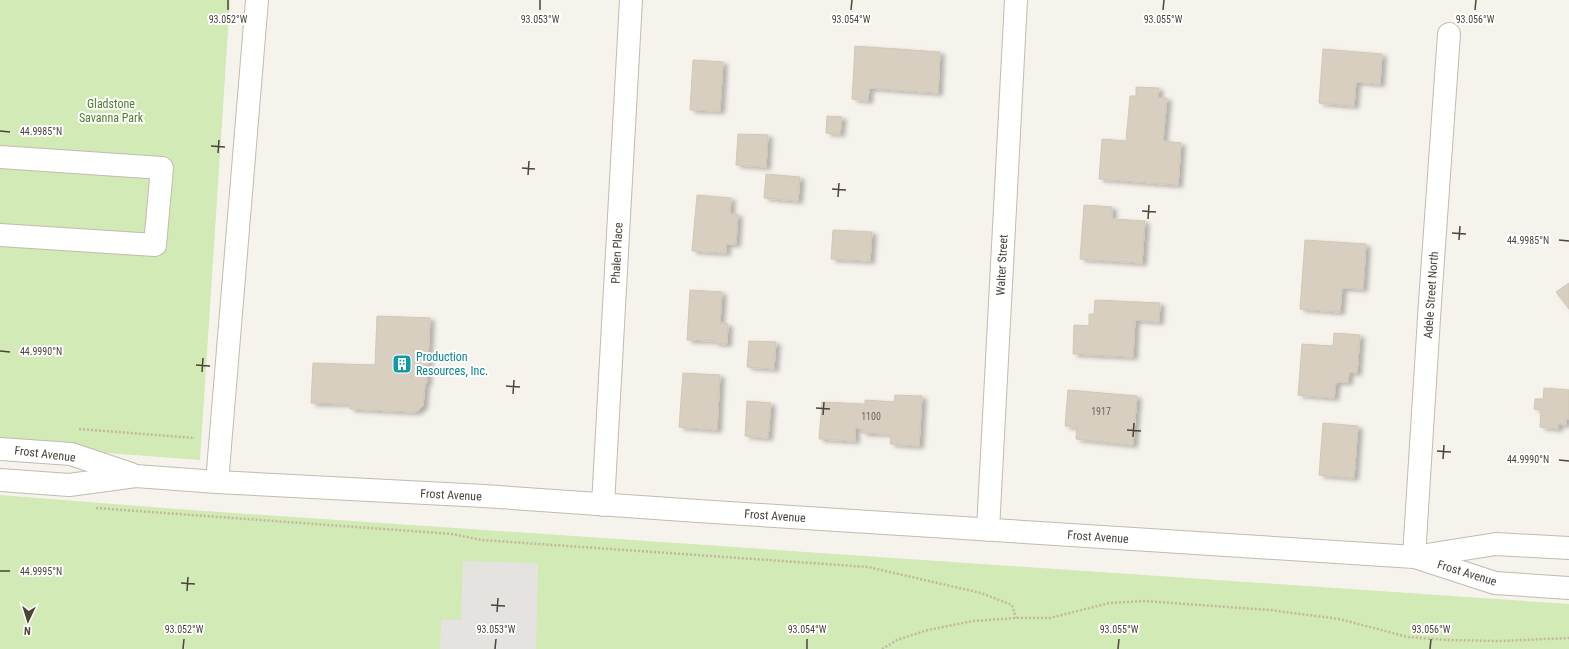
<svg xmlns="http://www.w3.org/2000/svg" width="1569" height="649" font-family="'Roboto Condensed',sans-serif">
<defs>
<filter id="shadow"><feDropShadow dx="4.5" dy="2.5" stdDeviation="2" flood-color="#0004"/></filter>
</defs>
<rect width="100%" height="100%" fill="#f6f3ec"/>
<path fill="#d2eab5" d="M0,0H230L200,460L0,445Z
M0,495L177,509L1569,604V649H0Z"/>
<path fill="#e5e3e0" d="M463,561L538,563L536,649H440L441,620H461Z"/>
<path fill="#d8cfc1" stroke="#d3c7b4" filter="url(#shadow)" d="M855,46L940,52L938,93L869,88L868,101L852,99Z
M1323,49L1382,54L1380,84L1356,82L1354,106L1319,103Z
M693,60L723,62L720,111L690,110Z
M1136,87L1159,88L1158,98H1167L1163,141L1181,143L1178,185L1099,179L1102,139L1126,141L1130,96H1136Z
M827,116L842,117L840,134L826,133Z
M738,134L768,135L766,167L736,165Z
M766,174L800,177L798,201L764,198Z
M697,195L731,198L730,214H738L736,244H726V253L692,251Z
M1084,205L1112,207V219L1145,221L1142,263L1080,259Z
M833,230L872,232L870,261L831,259Z
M1305,240L1366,244L1363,289L1342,288L1340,312L1300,309Z
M1569,283V309L1556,292Z
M690,290L722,292L720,323L728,324L727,344L715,343L714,341L687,340Z
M1095,300L1160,303L1159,322L1135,320L1133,357L1073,354L1074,325L1089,326V314H1094Z
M377,316L430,318L427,383H425L423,406L418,411L414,412L350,409V404L311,403L313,363L375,365Z
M1334,333L1360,335L1357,373L1349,372L1348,382H1336L1334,398L1298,395L1302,344L1333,346Z
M749,341L776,342L774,369L747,367Z
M683,373L720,375L717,430L679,427Z
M1544,388L1569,390V419H1566V425L1558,424V429L1540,427L1541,410L1534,409L1535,399H1543Z
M1068,390L1137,396L1133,445L1076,439L1077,427L1065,426Z
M895,395L922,396L919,446L890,444L891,434L862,433L863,429L855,428V441L819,439L822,402L865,404V400L894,402Z
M747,401L771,403L768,438L745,436Z
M1323,423L1358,426L1354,478L1319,475Z"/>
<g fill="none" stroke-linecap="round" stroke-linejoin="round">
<g stroke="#c2bbae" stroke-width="24">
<path id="minor" d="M0,157L162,168L155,245L0,235
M0,449L71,454L131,474
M0,480L69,485L136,476L217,482L484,496L698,511L1414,557L1496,544L1569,548
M217,482L257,0
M603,505L631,0
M988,530L1016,0
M1414,557L1430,302L1449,34
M1418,558L1495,583L1569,588"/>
</g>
<path stroke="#c4b79f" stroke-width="2.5" stroke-dasharray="2 2" stroke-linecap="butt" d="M79,429L195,438
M96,508L452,534L482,540L868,567L981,593L1012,605L1016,618
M882,649L897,640L928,630L973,621L1016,618H1050L1109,603L1144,601L1270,610L1339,619L1408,637L1446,640L1500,641L1569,638"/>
<use href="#minor" stroke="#fff" stroke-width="22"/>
</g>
<path fill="none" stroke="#4b4439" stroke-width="1.5" d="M228,10V0M540,10V0M851,10L852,0M1163,10L1164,0M1475,10L1476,0M0,131L10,132M211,146L225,147M218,153L219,140M522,168L535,169M528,175L529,161M832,189L846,190M838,197L839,183M1142,211L1156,212M1148,219L1149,205M1452,233L1466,234M1459,240L1460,226M1559,240L1569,241M0,351L10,352M196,365L210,366M202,372L203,358M506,386L520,387M513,394L514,380M816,408L830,409M823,415L824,402M1127,430L1141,431M1133,437L1134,423M1437,451L1451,452M1443,459L1444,445M1559,460L1569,461M0,571H10M181,583L195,584M187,591L188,577M491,605L505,606M497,612L498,598M183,649L184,639M495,649L496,639M807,649V639M1118,649L1119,639M1430,649L1431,639"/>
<defs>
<g id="building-square" transform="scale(1)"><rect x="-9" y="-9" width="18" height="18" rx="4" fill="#0f9aa8" stroke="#fff"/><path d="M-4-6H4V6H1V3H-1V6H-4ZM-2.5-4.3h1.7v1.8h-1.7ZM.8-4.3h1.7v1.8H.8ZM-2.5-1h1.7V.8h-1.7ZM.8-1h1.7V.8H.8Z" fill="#fff"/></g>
</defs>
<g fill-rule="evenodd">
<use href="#building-square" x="402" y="364"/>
</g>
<g text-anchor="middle" stroke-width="4" stroke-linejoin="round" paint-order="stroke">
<g font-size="10" fill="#6e675b">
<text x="1101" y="415">1917</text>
<text x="871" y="420">1100</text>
</g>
<g font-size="12" fill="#4a7f2a" stroke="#fff">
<text x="111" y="108">Gladstone<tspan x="111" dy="14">Savanna Park</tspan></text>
</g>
<g font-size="12" fill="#4b4439" stroke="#fff">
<text transform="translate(617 253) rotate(-87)" y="4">Phalen Place</text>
<text transform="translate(1002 265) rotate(-87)" y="4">Walter Street</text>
<text transform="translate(1431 295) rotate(-86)" y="4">Adele Street North</text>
<text transform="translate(45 454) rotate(7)" y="4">Frost Avenue</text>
<text transform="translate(451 495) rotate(3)" y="4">Frost Avenue</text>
<text transform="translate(775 516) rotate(4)" y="4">Frost Avenue</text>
<text transform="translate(1098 537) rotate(4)" y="4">Frost Avenue</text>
<text transform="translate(1467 573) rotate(17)" y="4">Frost Avenue</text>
</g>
<g font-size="12" fill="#0d838f" stroke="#fff" text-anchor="start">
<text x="416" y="361">Production<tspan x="416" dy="14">Resources, Inc.</tspan></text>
</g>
</g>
<g font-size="10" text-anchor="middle" fill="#4b4439" stroke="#fff" stroke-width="4" stroke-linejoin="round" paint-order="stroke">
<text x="228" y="23">93.052°W</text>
<text x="540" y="23">93.053°W</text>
<text x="851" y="23">93.054°W</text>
<text x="1163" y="23">93.055°W</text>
<text x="1475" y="23">93.056°W</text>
<text x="41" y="135">44.9985°N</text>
<text x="1528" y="244">44.9985°N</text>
<text x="41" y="355">44.9990°N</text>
<text x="1528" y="463">44.9990°N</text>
<text x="41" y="575">44.9995°N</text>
<text x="184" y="633">93.052°W</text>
<text x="496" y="633">93.053°W</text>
<text x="807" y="633">93.054°W</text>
<text x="1119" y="633">93.055°W</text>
<text x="1431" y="633">93.056°W</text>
</g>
<g transform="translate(28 621) rotate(184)" stroke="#ffffff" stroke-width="3" paint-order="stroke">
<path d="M0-3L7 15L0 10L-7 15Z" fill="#4b4439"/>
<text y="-6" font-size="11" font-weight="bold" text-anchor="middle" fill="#4b4439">N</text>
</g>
</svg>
